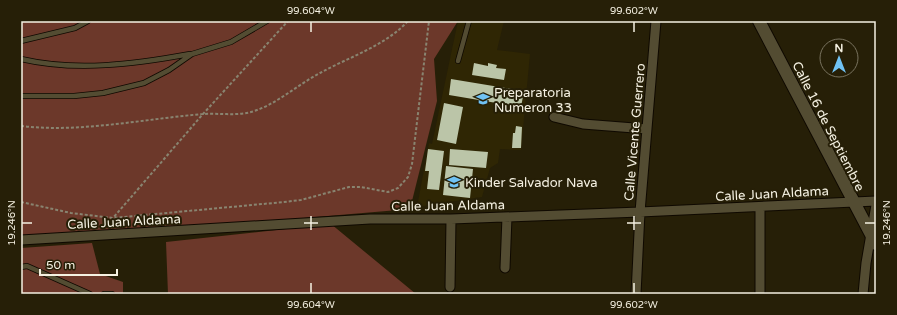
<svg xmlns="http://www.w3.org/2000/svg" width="897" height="315" font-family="'Varela Round',sans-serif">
<rect width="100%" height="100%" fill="#261f07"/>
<path fill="#2f2604" d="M458,21H504L497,50L530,54L521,150L500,149L498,163L490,168L482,197L417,207L429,143L432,144Z"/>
<path fill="#6c382a" d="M21,21H458L434,59L437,101L410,209L164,230L21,238Z
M331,224L416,294H168L166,242Z
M92,243L100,274L123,282V294H21V248Z"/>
<path fill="#bbc5a8" d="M474,63L488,66V63L497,65L496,68L506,69L504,80L472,75Z
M451,79L524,91L521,107L449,95Z
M444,103L463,107L456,144L437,140Z
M516,126L522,127L521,148H512L513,133H515Z
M428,149L444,151L439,190L427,189L429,171H425Z
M450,149L488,152L486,168L449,165Z
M446,166L473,169L470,198L443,195Z"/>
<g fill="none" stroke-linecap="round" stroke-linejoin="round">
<g stroke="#0f0900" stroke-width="6">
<path id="lane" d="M21,41L75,28L88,21
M21,59C77,72 134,64 190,54
M458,61L469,21
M21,96H74L103,93L144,83L169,70L192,54L231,42L267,21
M21,267L27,266L90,294
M104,294H112"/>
</g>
<g stroke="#0f0900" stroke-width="11">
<path id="street" d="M554,117L583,124L647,129
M760,207V294
M21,240L370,219H451L640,212L876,201
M505,268L507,217
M450,287L451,219
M636,294L640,212L656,21
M863,294L866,263L876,205"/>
</g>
<g stroke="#0f0900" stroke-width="14">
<path id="secondary" d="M759,21L876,244"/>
</g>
<path stroke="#898470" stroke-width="2" stroke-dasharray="3 2" stroke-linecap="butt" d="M21,126C81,133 143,119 203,114C218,113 236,116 251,112C276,105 297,85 320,73C349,57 385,46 408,21
M21,202L71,213L113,218L284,202L301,200L349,187H361L388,192L398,188L408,177L412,164L429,21
M113,226V218L203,114L288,21"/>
<use href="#lane" stroke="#534c32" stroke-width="4.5"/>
<use href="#street" stroke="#534c32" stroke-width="9"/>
<use href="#secondary" stroke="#534c32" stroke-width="12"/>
</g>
<path fill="none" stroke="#f5f1e2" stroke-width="1.5" d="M311,22V32M634,22V32M311,216V230M634,216V230M22,223H32M304,223H318M627,223H641M865,223H875M311,283V293M634,283V293"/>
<defs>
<g id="school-bare" transform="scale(1.08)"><path d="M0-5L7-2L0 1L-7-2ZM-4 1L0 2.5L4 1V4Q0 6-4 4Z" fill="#70c2f4" stroke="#261f07" stroke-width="2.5" paint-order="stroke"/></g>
</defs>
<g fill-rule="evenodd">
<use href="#school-bare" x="483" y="99"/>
<use href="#school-bare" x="454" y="182"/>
</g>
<g text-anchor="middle" stroke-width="4" stroke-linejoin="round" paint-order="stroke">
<g font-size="13" fill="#f5f1e2" stroke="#261f07" text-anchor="start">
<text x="494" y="97">Preparatoria<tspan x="494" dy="15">Numeron 33</tspan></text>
<text x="465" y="187">Kinder Salvador Nava</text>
</g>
<g font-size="13" fill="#f5f1e2" stroke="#261f07">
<text transform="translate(829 126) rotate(63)" y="5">Calle 16 de Septiembre</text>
<text transform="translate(634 132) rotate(-85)" y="5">Calle Vicente Guerrero</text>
<text transform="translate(772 193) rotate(-3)" y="5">Calle Juan Aldama</text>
<text transform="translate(448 205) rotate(-1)" y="5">Calle Juan Aldama</text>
<text transform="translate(124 221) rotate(-3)" y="5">Calle Juan Aldama</text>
</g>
</g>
<rect width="897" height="315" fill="none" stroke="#261f07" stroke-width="44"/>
<g transform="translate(839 58)"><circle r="19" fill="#261f07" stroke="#79735f"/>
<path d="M0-3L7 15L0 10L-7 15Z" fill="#70c2f4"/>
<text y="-6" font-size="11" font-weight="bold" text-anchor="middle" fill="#f5f1e2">N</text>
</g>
<path d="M40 269v6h77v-6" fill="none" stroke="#f5f1e2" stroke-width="2"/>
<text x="46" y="269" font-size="12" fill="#f5f1e2" stroke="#261f07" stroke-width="3" paint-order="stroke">50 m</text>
<rect x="22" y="22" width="853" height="271" fill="none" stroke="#f5f1e2" stroke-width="1.5"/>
<g font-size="10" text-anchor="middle" fill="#f5f1e2">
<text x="311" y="14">99.604°W</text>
<text x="634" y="14">99.602°W</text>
<text transform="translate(11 223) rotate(-90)" y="4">19.246°N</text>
<text transform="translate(886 223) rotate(-90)" y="4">19.246°N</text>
<text x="311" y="308">99.604°W</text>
<text x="634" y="308">99.602°W</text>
</g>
</svg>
